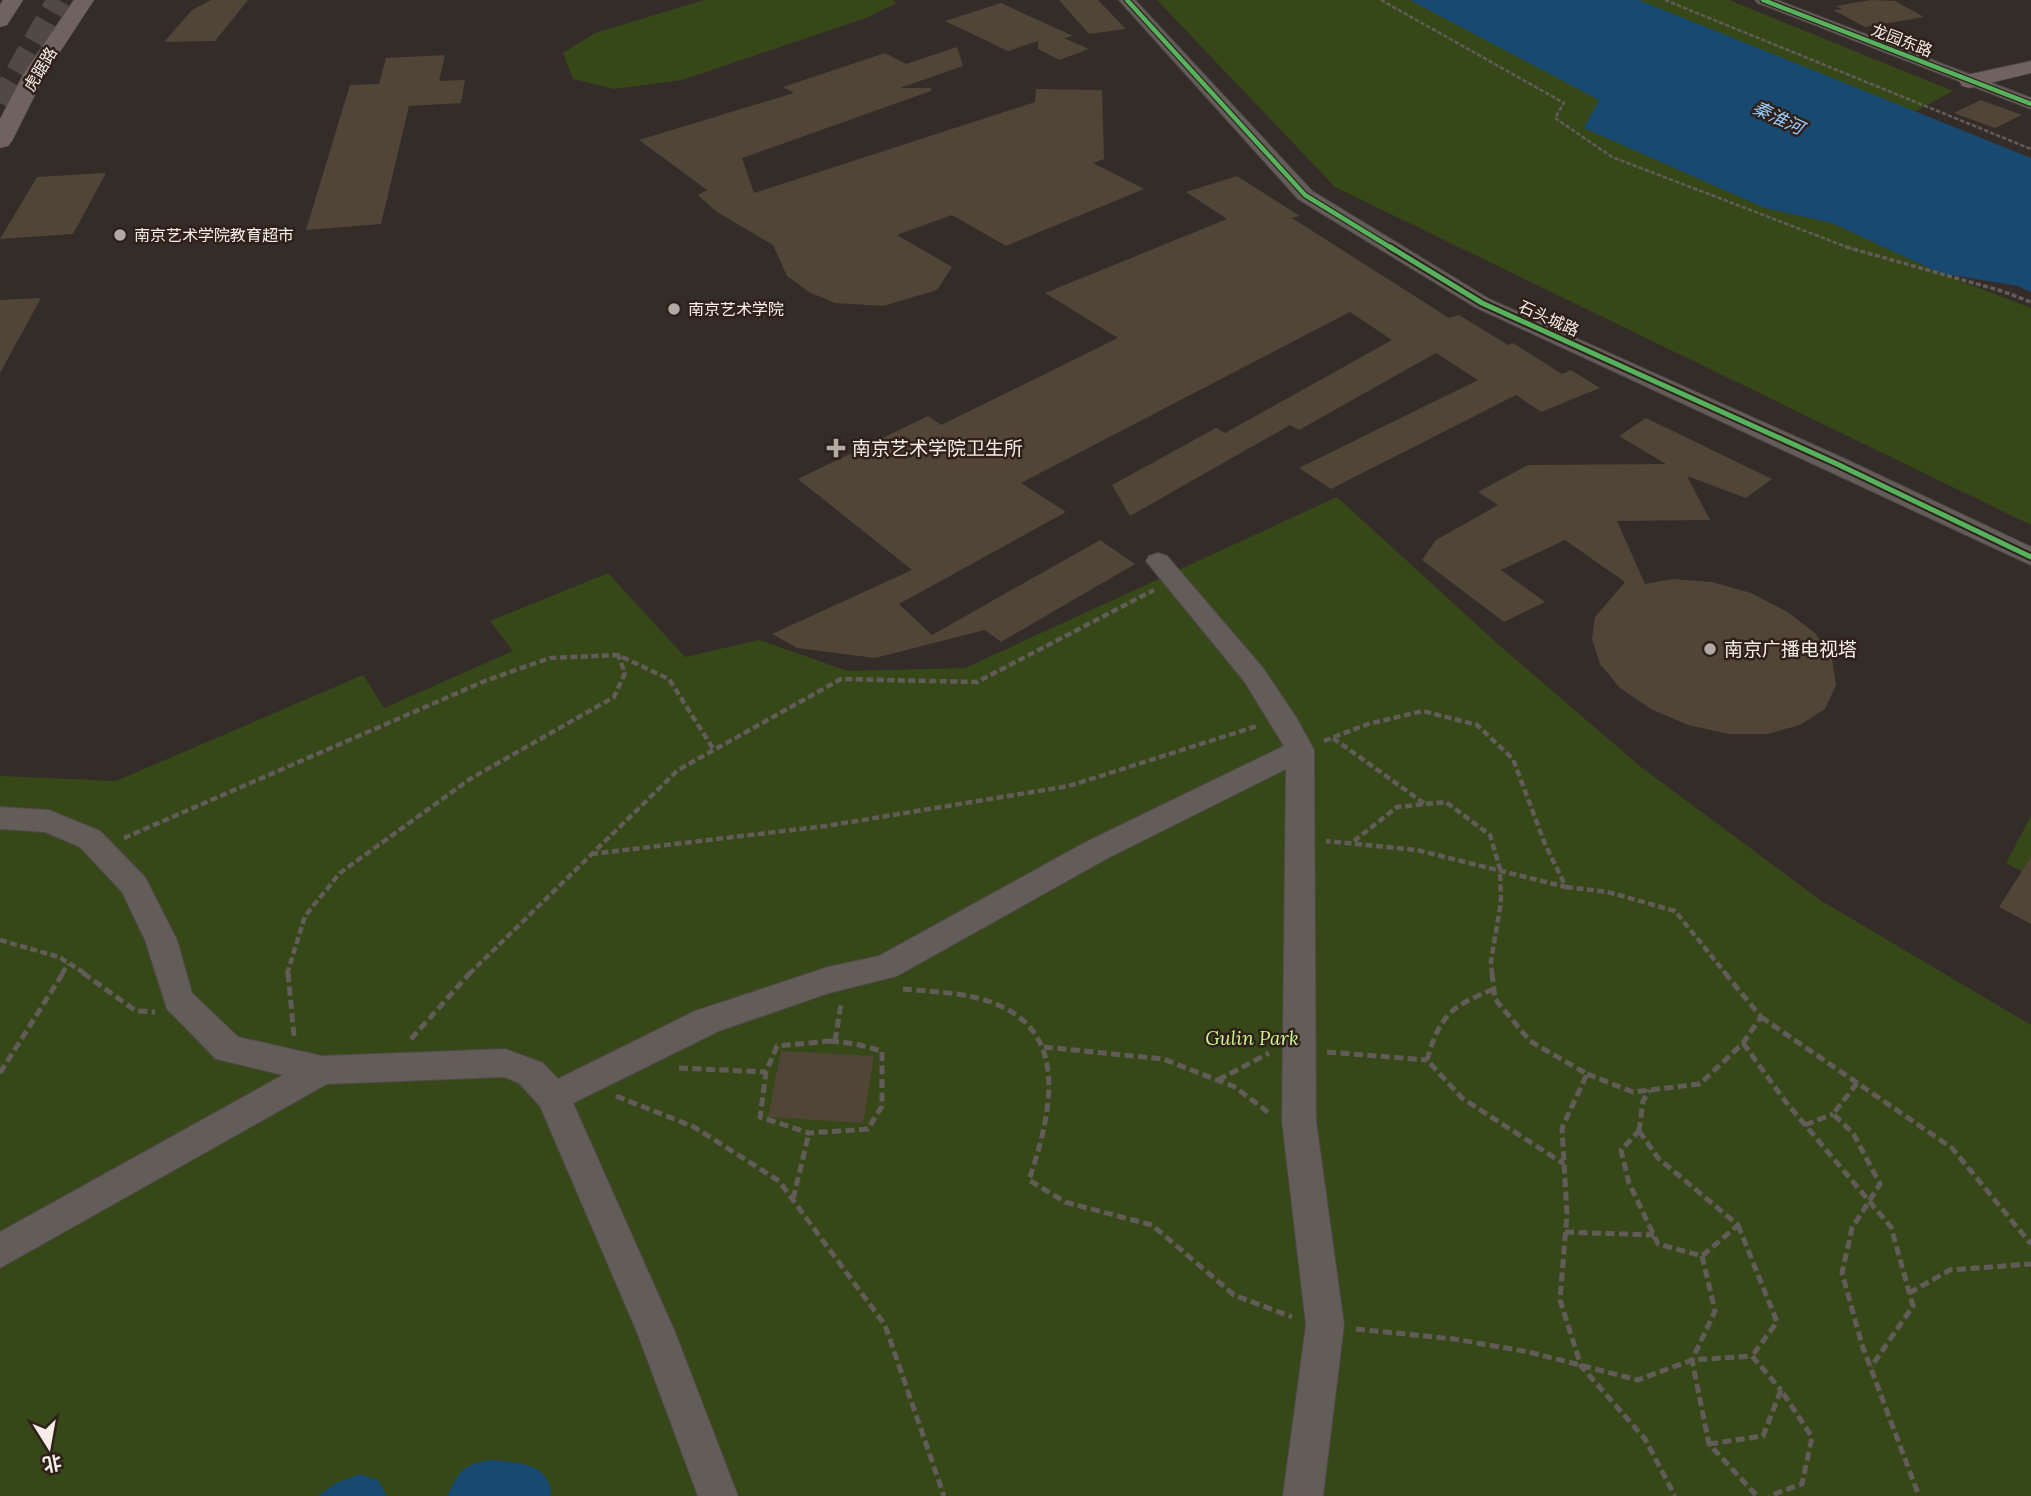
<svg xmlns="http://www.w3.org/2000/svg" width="2031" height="1496" font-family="Lora,'Noto Sans SC',serif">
<rect width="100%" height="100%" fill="#342c29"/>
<path fill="#374818" d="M704,0H893L896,3L866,18L682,80L614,89L573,79L563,53L595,33Z
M1157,0H1410L1417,4L1425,0H1729L1953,91L1916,111L1600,101L1585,128L1765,208L1832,223L1940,273L2031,308V525L1335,187Z
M1337,497L1499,645L1641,767L1820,900L2031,1025V1496H0V776L116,781L363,675L384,708L513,651L490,621L608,573L685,657L759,640L848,671L965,668Z
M2031,816V876L2006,863Z"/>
<path fill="#184a71" d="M1410,0H1639L2031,158V292L2018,286L1940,273L1832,223L1765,208L1584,128L1599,100Z
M489,1460C515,1462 551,1462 551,1496H447C459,1472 462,1465 489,1460Z
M360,1474L378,1480L387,1496H318L336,1483Z"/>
<path fill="#504537" d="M211,0H248L215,41L164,42L192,10Z
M1059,0H1098L1126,29L1089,34Z
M1871,0L1895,1L1924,17L1865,27L1833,10L1842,9L1836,6Z
M1001,3L1073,36L1064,38L1089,49L1059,60L1038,49V41L1008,51L945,21Z
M957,47L963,66L900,88H931V91L742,158L754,193L1035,102L1036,89L1102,90L1104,159L1093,163L1144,189L1006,246L952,215L897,235L952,267L937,290L883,306L835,303L809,292L787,276L773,245L717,212L698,195L707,190L639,140L794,93L783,87L885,53L906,64Z
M445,55L439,81L465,80L461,103L409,106L381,224L306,230L350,85L379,84L386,58Z
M1981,100L2022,115L1995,128L1954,113Z
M106,173L73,234L0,239L37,177Z
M1237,176L1300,216L1292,218L1449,318L1459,315L1508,345L1513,343L1562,374L1571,370L1600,388L1541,412L1516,395L1331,489L1299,468L1478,380L1436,353L1299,430L1290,425L1130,516L1112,485L1216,428L1225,433L1392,340L1350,312L1021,483L1066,512L899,604L932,635L1100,540L1135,564L1001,642L985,630L875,658L797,648L772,634L912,570L798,479L928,416L941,425L1118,338L1045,293L1227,219L1186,192Z
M41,298L0,373V300Z
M1646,418L1772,479L1746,498L1687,476L1710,520L1617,521L1645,584L1673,579L1712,582L1751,593L1786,611L1815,633L1832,659L1836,685L1825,709L1800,725L1767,734H1728L1688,725L1651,709L1620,688L1600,664L1592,639L1595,617L1625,582L1565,540L1501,570L1545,602L1504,622L1422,560L1436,540L1498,505L1478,492L1528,465L1666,464L1619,436Z
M2031,857V924L1999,907Z
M781,1051L874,1056L863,1123L768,1117Z"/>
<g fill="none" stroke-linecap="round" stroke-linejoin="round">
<path stroke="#514946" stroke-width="24" stroke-dasharray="24 11" stroke-linecap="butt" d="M0,103L59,0"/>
<g stroke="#504846" stroke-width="2">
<path id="minor" d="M1119,0H1135L1312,191L1489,299L1845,459L2031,547V565L1475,307L1298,199Z
M1755,0H1777L2031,98V109L1758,3Z
M1158,553L1167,556L1263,668L1296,717L1314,750L1316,1121L1344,1325L1323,1496H1283L1306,1325L1282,1121L1286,769L1108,858L897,976L829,993L719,1031L573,1103L675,1332L738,1496H698L637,1332L540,1106L519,1083L504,1077L327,1084L0,1268V1232L283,1075L216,1059L167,1009L145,940L122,892L80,847L45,832L0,829V807L49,810L100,831L145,877L177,940L192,993L238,1037L322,1056L505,1049L543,1063L558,1079L695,1011L828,967L879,956L1086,842L1284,746L1244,681L1146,561L1149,556Z"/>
</g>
<g stroke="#504846" stroke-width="1">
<path id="major" d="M3,0H23L7,25L0,27V5Z
M74,0H94L46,73L12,141L8,146L0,148V119L24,73Z
M2031,61V73L1970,88L1962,86L1959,81L1962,76Z"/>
</g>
<path stroke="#625c59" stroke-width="2.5" stroke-dasharray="4.5 2" stroke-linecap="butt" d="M1381,0L1564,103L1555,118L1612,157L1852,249
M1665,0L2031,149"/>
<path stroke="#625c59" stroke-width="3.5" stroke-dasharray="5 2.5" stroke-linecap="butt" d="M1846,247L2002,291L2031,302"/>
<path stroke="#625c59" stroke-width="4.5" stroke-dasharray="7 3.5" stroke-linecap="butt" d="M1333,738L1425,804
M1324,741L1368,724L1423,711L1477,725L1513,759L1545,844L1566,887L1417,850L1326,841
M124,838L485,681L550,658L618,655L669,679L714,750
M1354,841L1397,807L1446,802L1490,835L1500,869L1501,902L1491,961L1492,974
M591,854L826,826L1069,786L1257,726
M1566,887L1608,892L1675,911L1726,974
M0,940L59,957L86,974
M62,974L68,964
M287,974L305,916L340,873L470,779L614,697L625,673L618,655
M469,974L678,770L841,679L977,682L1154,590"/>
<path stroke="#625c59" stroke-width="5" stroke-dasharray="9 4.5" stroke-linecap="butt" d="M83,973L136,1011L155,1012
M288,973L294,1036
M1492,973L1495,999L1530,1041L1587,1074L1562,1128L1567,1214L1560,1300L1581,1366L1645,1439L1675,1496
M903,989C934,992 969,992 998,1005C1072,1036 1049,1120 1029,1180L1065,1202L1152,1225L1234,1295L1292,1317
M1494,989C1451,1006 1440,1015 1427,1060L1462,1098L1564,1164
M1761,1017L1952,1148L2031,1244
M411,1039L470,973
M830,1041L856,1044L882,1051V1106L868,1129L809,1133L760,1117L766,1072L777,1046Z
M835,1041L841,1004
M1743,1043L1785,1101L1891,1227L1913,1306L1871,1367
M1044,1047L1163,1059L1235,1087L1269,1113
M1327,1052L1427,1060
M679,1068L766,1072
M0,1073L63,973
M1587,1074L1633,1092L1700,1084L1743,1043L1761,1017L1725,973
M1218,1080L1269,1053
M1857,1083L1833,1114L1853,1133L1880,1184L1852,1228L1842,1273L1862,1345L1919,1496
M616,1096L694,1127L779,1181L885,1325L944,1496
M1805,1125L1833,1114
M1639,1131L1658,1158L1738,1225L1702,1256L1658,1244L1629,1183L1621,1150Z
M1639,1131L1643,1101L1650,1090
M793,1199L809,1133
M1738,1225L1777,1322L1752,1356
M1565,1232L1654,1235
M1702,1256L1715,1311L1692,1360L1709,1444L1757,1496
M1909,1293L1950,1270L2031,1264
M1356,1329L1454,1339L1529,1352L1638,1380L1692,1360L1752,1356L1781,1390
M1709,1444L1763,1436L1781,1390L1812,1437L1802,1484L1769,1496"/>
<use href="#minor" fill="#635d5a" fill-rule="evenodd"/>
<use href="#major" fill="#716262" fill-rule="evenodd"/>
<g stroke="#2f211a" stroke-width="7">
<path id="cycleway-far1" d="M1127,0L1305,195L1393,249
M1763,0L2031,104"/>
</g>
<g stroke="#2f211a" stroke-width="9">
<path id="cycleway" d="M1390,247L1482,303L1837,464L2031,557"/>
</g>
<use href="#cycleway-far1" stroke="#56b35d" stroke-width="4.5"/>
<use href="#cycleway" stroke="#56b35d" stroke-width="5"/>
</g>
<g fill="#b3a9a5" stroke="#2f211a" stroke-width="2.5">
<circle cx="120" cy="235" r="7"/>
<circle cx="674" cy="309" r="7"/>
<path d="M832.5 437.5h7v7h7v7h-7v7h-7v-7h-7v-7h7z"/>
<circle cx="1710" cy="649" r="7"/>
</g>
<g text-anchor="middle" stroke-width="5" stroke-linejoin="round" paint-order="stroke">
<g font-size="16" fill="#f7ede8" stroke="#2f211a">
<text transform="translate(1902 40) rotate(21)" y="6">龙园东路</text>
<text transform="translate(40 69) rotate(-59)" y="6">虎踞路</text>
<text transform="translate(1549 318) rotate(24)" y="6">石头城路</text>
</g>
<g font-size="16" fill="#f7ede8" stroke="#2f211a" text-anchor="start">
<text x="134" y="241">南京艺术学院教育超市</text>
<text x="688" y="315">南京艺术学院</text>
</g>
<g font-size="18" font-style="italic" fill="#98ccfc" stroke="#2f211a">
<text transform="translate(1778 118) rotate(25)" y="6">秦淮河</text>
</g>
<g font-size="19" fill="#f7ede8" stroke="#2f211a" text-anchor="start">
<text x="852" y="455">南京艺术学院卫生所</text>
<text x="1724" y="656">南京广播电视塔</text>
</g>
<g font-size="19" font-style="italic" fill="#c9f689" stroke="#2f211a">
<text x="1252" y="1045">Gulin Park</text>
</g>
</g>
<g transform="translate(49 1447) rotate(169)" stroke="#2f211a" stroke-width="5" paint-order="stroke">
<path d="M0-5L12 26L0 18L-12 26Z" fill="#f7ede8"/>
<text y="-10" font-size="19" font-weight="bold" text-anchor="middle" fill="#f7ede8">北</text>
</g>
</svg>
